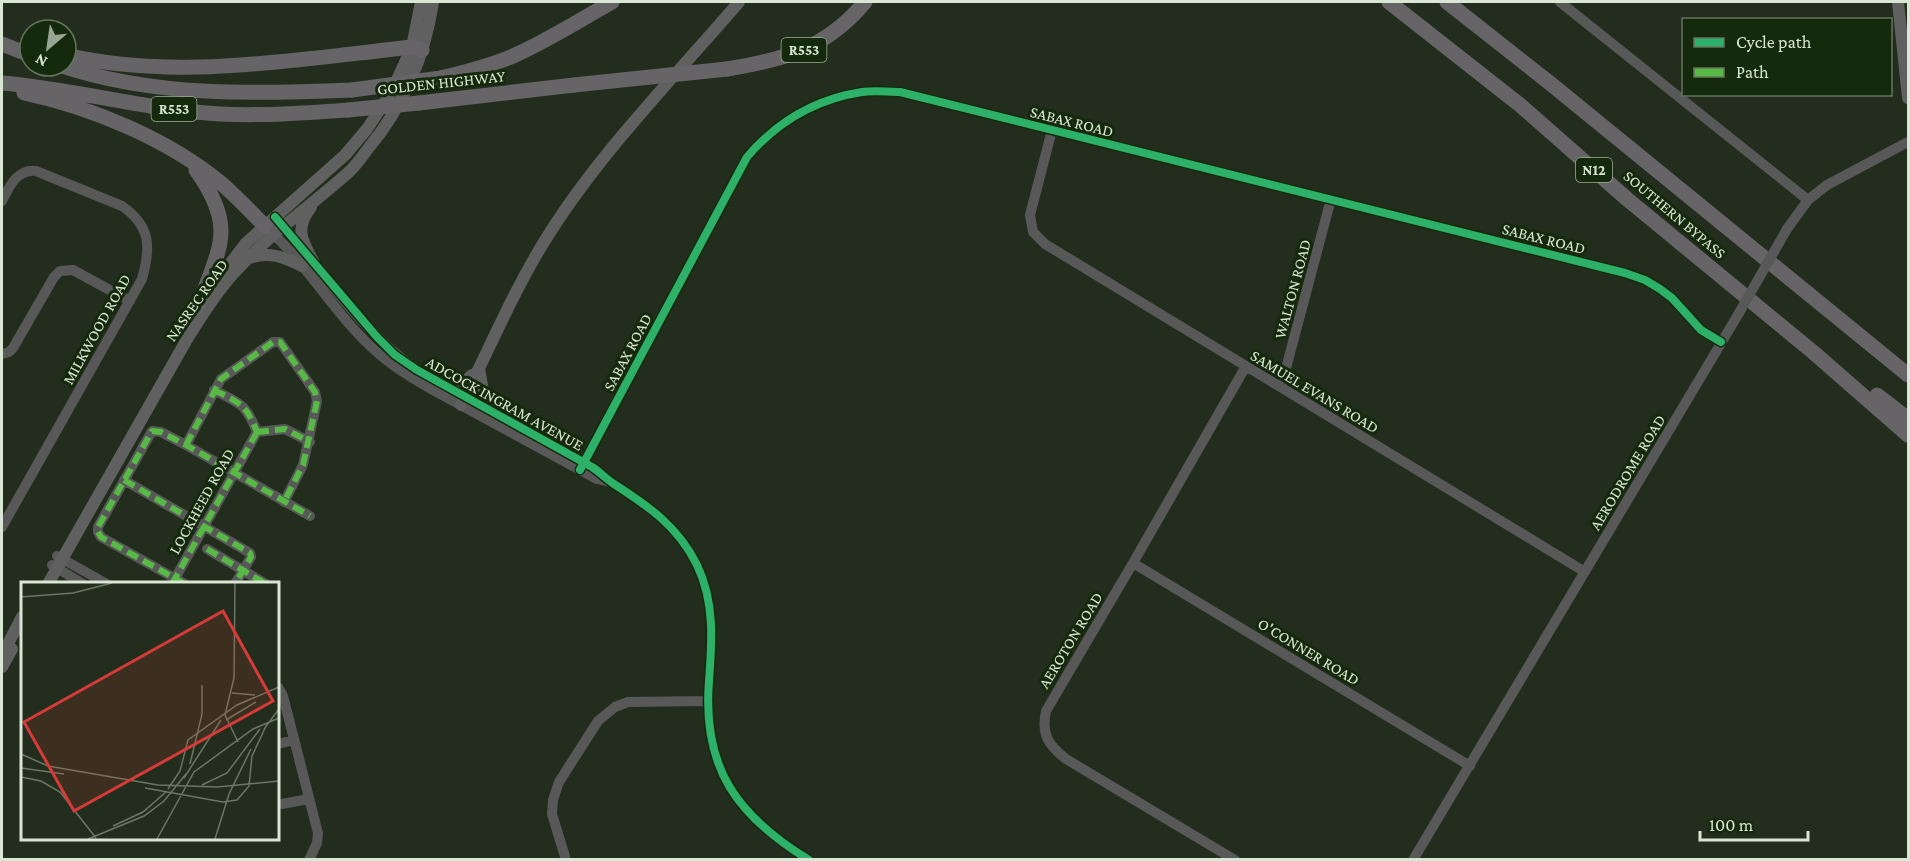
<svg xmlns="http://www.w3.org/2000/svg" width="1910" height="861" font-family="'Crimson Pro',serif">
<rect width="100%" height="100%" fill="#222d1d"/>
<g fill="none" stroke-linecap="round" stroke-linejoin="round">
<path stroke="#595859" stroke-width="10" d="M1560,2L1808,200
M1052,130L1030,215L1033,232L1045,244L1585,572
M2,201C9,187 17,169 36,171L122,206C151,226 151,247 142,279L2,527
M278,221C322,273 361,330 417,370L592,467C600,472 606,479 614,484C648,506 678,526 697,565C715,602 712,642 709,681C702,768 737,816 809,860
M1787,229L1808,200L1827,185L1908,142
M269,230C313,270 341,326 389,362C412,380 439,393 464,407C509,431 553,455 597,479L610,482
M2,354L9,352L13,348L54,277L60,271L73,270L130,301
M1281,387L1331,199
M214,390C240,403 246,404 257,432
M257,432L285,429L310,442
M186,445L221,379L273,342H280L315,392L317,401L303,465L284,502
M580,470L747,157C777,122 816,99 862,92C874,90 887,92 900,92L1625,273L1645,280L1660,289L1672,298L1701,330L1721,342
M124,480L250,553L251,557L235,584
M207,549L266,584
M57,556L107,584
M1133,563L1470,766
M52,565L83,584
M172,584L257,432
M185,584L101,537L98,532V527L152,431L161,432L186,445L310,516
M278,687L283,696L318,833L317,843L309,860
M278,744L294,740
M282,804L309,799
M566,860L552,814L553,800L559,782L598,721L615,707L628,702L708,701
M1235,860L1066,759C1048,745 1041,734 1046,711L1133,563L1246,366
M1413,860L1739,313"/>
<path stroke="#606060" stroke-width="12" d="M1898,2L1908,98
M311,207C294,229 302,241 314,263
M249,258C270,251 283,257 302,266
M207,294L246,243L345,155L367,129L392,91L412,47L421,2
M479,368L484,397L493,413
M449,388L464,382L472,375
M461,405C489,350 512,294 544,242C598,154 672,80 739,2
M48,584L186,341C200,318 215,294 233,274C268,235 311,206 350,171C356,165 362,157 367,150C403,107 425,56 433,2
M2,655L22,617
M2,667L12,649"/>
<path stroke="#666467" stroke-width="15" d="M1389,2L1520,105L1627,199L1813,352L1908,435
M1447,2L1551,84L1908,375
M2,44L30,55
M66,55C177,81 300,59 412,47L422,50
M62,66C154,97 256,94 352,90
M727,69C784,60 827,48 865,2
M441,78C465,72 490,66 513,56C547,41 580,20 612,2
M2,83C75,89 146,110 220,114C263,116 305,113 348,110
M24,93C91,107 170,140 222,184C237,197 251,212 265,226
M419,103L574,85
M196,170C237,228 220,246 198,307
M1877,395L1908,419"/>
<path stroke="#595859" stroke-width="10" d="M1739,313L1787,229"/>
<path stroke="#666467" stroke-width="15" d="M574,85L727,69
M352,90L441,78
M348,110L419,103"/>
<path stroke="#58b947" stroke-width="6" stroke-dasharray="12 6" stroke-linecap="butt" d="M214,390C240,403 246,404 257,432
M257,432L285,429L310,442
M186,445L221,379L273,342H280L315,392L317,401L303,465L284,502
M124,480L250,553L251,557L235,584
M207,549L266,584
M172,584L257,432
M185,584L101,537L98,532V527L152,431L161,432L186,445L310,516"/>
<g stroke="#152a0c" stroke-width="11">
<path id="cycleway" d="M275,217L377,337L395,355L417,370L592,467C600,472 606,479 614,484C648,506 678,526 697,565C715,602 712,642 709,681C702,768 737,816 809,860
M580,470L747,157C777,122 816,99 862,92C874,90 887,92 900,92L1625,273L1645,280L1660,289L1672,298L1701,330L1721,342"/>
</g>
<use href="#cycleway" stroke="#2db169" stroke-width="8"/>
</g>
<g text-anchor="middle" stroke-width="6" stroke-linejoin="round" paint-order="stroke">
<g fill="#152a0c" stroke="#9eae97" stroke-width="1.5">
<rect x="781.5" y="38" width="45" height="24" rx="4.5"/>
<rect x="151.5" y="97" width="45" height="24" rx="4.5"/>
<rect x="1576" y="158" width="36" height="24" rx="4.5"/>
</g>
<g font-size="15" font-weight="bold" fill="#d9e6d3">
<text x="804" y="55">R553</text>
<text x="174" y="114">R553</text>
<text x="1594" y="175">N12</text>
</g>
<g font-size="16" fill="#d9e6d3" stroke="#152a0c">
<text transform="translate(441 82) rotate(-6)" y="6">GOLDEN HIGHWAY</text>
<text transform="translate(1072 121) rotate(14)" y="6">SABAX ROAD</text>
<text transform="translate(1675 214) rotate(40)" y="6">SOUTHERN BYPASS</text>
<text transform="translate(1544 238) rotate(14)" y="6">SABAX ROAD</text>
<text transform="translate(1292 289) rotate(-75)" y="6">WALTON ROAD</text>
<text transform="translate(196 300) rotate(-55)" y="6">NASREC ROAD</text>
<text transform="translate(96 329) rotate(-61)" y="6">MILKWOOD ROAD</text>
<text transform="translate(627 352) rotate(-62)" y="6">SABAX ROAD</text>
<text transform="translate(1315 391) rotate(31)" y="6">SAMUEL EVANS ROAD</text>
<text transform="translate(505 403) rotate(29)" y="6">ADCOCK INGRAM AVENUE</text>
<text transform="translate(1627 472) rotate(-59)" y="6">AERODROME ROAD</text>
<text transform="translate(201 501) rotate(-61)" y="6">LOCKHEED ROAD</text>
<text transform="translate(1070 640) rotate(-59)" y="6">AEROTON ROAD</text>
<text transform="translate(1309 651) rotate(31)" y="6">O'CONNER ROAD</text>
</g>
</g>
<g transform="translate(21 582)">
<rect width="258" height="258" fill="#222d1d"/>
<path fill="none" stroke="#6b7766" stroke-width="1.5" d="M214,1L213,96L204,133L217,160M0,15L52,11L91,1M211,111L234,113M205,138L235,120M243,147L258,127M0,172L27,184L137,203L196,205L258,199M169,182L181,132V103M0,186L43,192M0,195L20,199L39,210L75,256M163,196L200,138M181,203L206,191L239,147M124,206L202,220L216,218L228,204L231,174L245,144M147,207L159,189L167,158L216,123L258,105M92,244L122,230L146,209M67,257L123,234L143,219L165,192M136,257L173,190L232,147L258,136M194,257L208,212L230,167"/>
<path fill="#d63b39" fill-opacity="0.15" stroke="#d63b39" stroke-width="3" d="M202,29L252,119L53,229L3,140Z"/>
<rect width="258" height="258" fill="none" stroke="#d9e6d3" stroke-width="3"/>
</g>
<rect width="1910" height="861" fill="none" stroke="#d9e6d3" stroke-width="6"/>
<rect x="1682" y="18" width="210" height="78" fill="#152a0c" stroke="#63755c" stroke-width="1.5"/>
<rect x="1694" y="38" width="30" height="9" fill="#2db169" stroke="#63755c" stroke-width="1.5"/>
<text x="1736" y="48" font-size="18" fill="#d9e6d3">Cycle path</text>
<rect x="1694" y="68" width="30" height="9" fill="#58b947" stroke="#63755c" stroke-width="1.5"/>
<text x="1736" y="78" font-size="18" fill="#d9e6d3">Path</text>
<g transform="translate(48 48) rotate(209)"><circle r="28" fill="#152a0c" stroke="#63755c" stroke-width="1.5"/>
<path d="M0-4.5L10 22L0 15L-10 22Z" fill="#99a593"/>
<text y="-9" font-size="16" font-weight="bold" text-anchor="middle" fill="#d9e6d3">N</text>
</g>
<path d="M1700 831v9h108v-9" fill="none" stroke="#d9e6d3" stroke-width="3"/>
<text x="1709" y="831" font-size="18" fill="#d9e6d3" stroke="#152a0c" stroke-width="4.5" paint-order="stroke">100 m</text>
</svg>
